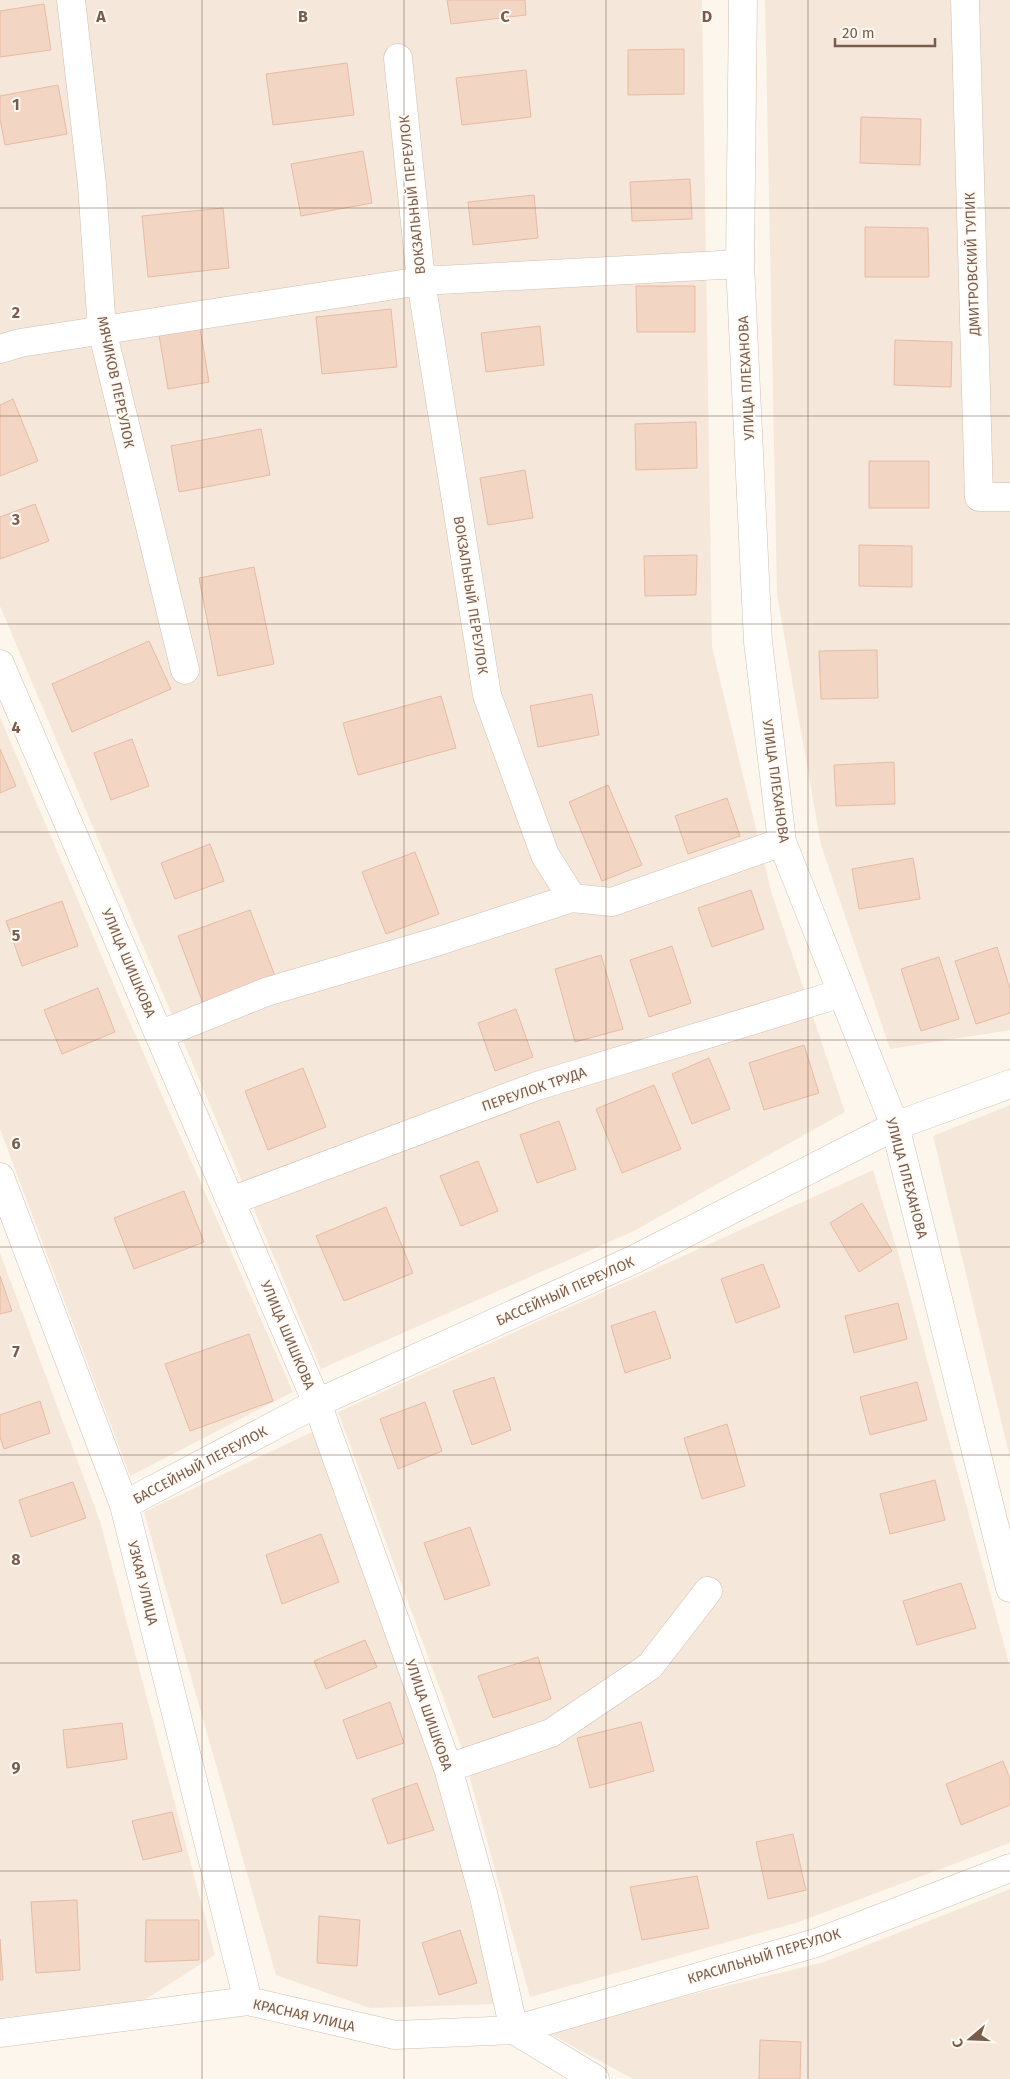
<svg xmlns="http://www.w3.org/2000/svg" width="1010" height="2079" font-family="'Fira Sans',sans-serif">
<rect width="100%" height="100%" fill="#fdf6ec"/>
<path fill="#f5e8da" d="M0,0H702L712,647L771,891L845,1112L634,1231L321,1369L0,606Z
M765,0H1010V1030L890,1049L821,845L777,595Z
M0,717L128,1018L293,1392L130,1476L0,1129Z
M1010,1105V1458L933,1136Z
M873,1170L901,1263L1010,1667V1843L799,1922L530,1997L461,1746L338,1412Z
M0,1253L100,1521L215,1955L143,2001L0,2018Z
M314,1431L438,1772L495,2004L370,2008L276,1975L144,1512Z
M1010,1889V2079H633L545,2031L824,1962Z"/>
<path fill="#f3d5c3" stroke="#e6bba3" d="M447,0H525L526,15L451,24Z
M44,4L51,50L0,57V11Z
M684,49V94L628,95V50Z
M347,63L354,115L273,125L266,74Z
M526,70L531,117L462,125L456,78Z
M58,85L67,134L5,145L0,119V96Z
M861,117L921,119L920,165L860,163Z
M363,151L372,203L301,216L291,164Z
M690,179L692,219L632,221L630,182Z
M534,195L538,238L473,245L468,202Z
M223,208L229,268L148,277L142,216Z
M865,227L928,228L929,277H865Z
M636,286H695V332H637Z
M391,309L397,367L322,374L316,317Z
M540,326L544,365L486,372L481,333Z
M200,328L209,382L168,389L159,335Z
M895,340L952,342L951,387L894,385Z
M13,399L38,461L0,476V405Z
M696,422L697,468L636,470L635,424Z
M261,429L270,475L179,492L171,446Z
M869,461H929V508H869Z
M525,470L533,518L488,525L480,478Z
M35,504L49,541L0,559V517Z
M859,545L912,546V587L859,586Z
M697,555L696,595L645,596L644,556Z
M254,567L274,664L218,676L199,578Z
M149,641L171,689L72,732L52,684Z
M877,650L878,698L821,699L819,651Z
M592,694L599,735L538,747L530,706Z
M441,696L456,748L358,775L343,723Z
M132,739L149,786L111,800L94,753Z
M0,749L16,786L0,793Z
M894,762L895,804L836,806L834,765Z
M608,785L642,865L602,881L569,802Z
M727,798L740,836L688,854L675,816Z
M210,844L224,881L175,899L161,863Z
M415,852L439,914L386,934L362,872Z
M913,858L920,899L859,909L852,869Z
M751,890L764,929L712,947L698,908Z
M62,901L78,946L22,966L6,921Z
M250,910L275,976L203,1003L178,936Z
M672,946L691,1003L649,1017L630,960Z
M997,947L1010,989V1013L976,1024L955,961Z
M601,955L623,1029L575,1042L555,969Z
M939,957L959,1019L921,1031L901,969Z
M98,988L115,1032L62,1054L44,1010Z
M516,1009L533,1057L495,1071L478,1023Z
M804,1045L819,1093L764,1110L749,1063Z
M709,1058L730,1109L692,1124L672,1074Z
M303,1068L326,1127L268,1150L245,1091Z
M654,1085L681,1149L622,1173L596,1109Z
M559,1121L576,1169L537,1183L520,1135Z
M478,1161L498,1211L461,1226L440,1176Z
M184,1191L204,1242L134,1269L114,1218Z
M862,1203L892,1251L859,1272L830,1223Z
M386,1207L413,1273L344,1301L316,1236Z
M763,1264L780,1307L736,1323L721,1279Z
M0,1276L12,1311L0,1314Z
M898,1303L907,1339L854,1353L845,1316Z
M655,1311L671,1358L625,1373L611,1326Z
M249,1334L273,1401L190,1431L165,1364Z
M494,1377L511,1430L472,1445L453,1391Z
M917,1382L927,1420L870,1435L860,1397Z
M40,1401L50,1433L4,1449L0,1437V1415Z
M425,1402L442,1451L398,1469L380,1419Z
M727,1424L745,1486L702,1499L684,1438Z
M935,1480L945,1520L890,1534L880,1494Z
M73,1482L86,1518L31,1537L19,1500Z
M470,1527L490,1585L445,1600L424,1543Z
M321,1534L339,1582L282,1604L266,1555Z
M961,1583L976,1628L917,1645L903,1601Z
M365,1640L377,1667L326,1689L314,1661Z
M538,1657L551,1699L493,1718L478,1676Z
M390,1702L404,1743L357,1759L343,1720Z
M641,1722L654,1771L590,1788L577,1738Z
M122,1723L127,1759L67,1768L63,1730Z
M1003,1761L1010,1779V1805L961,1825L946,1784Z
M417,1783L434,1830L388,1844L372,1799Z
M172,1812L182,1851L143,1860L132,1821Z
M793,1834L806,1890L768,1899L756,1842Z
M697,1876L709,1928L642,1940L630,1887Z
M77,1900L80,1970L36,1973L31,1902Z
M319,1916L360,1920L357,1966L317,1963Z
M146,1920H199V1960L145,1962Z
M460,1930L477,1983L439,1995L422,1943Z
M0,1939L3,1980H0Z
M760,2040L801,2042L800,2079H759Z"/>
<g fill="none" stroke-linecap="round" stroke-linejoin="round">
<g stroke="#d1beb0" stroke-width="29">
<path id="minor" d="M71,0L92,184L102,330L185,670
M743,0L740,264L758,642L782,842L895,1126L1010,1588
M965,0L979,497H1010
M398,58L421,281L487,695L545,855L572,898L612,902L782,842
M0,349L20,343L421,281L740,264
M0,664L317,1403L448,1768L484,1897L514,2030L816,1943L1010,1868
M159,1035L266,992L439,941L572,898
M0,1177L124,1505L248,2001
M231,1201L537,1086L842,993
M124,1505L317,1403L635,1259L895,1126L1010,1084
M448,1768L551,1733L650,1666L708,1591
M0,2033L248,2001L395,2035L514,2030L595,2079"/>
</g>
<use href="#minor" stroke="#fff" stroke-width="28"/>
</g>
<path fill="none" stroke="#7a5c4d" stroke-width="1" stroke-opacity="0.55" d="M202,0V2079M404,0V2079M606,0V2079M808,0V2079M0,208H1010M0,416H1010M0,624H1010M0,832H1010M0,1040H1010M0,1247H1010M0,1455H1010M0,1663H1010M0,1871H1010"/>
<g text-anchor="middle" stroke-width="4" stroke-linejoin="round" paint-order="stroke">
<g font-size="14" fill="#7a5c4d" stroke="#fffaf3">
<text transform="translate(412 195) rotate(-96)" y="5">ВОКЗАЛЬНЫЙ ПЕРЕУЛОК</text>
<text transform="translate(972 264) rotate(-92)" y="5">ДМИТРОВСКИЙ ТУПИК</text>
<text transform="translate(746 378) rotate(-93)" y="5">УЛИЦА ПЛЕХАНОВА</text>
<text transform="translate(116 382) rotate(78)" y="5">МЯЧИКОВ ПЕРЕУЛОК</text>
<text transform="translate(471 595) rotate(81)" y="5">ВОКЗАЛЬНЫЙ ПЕРЕУЛОК</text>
<text transform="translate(776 781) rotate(82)" y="5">УЛИЦА ПЛЕХАНОВА</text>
<text transform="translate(129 963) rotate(67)" y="5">УЛИЦА ШИШКОВА</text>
<text transform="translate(534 1089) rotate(-19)" y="5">ПЕРЕУЛОК ТРУДА</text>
<text transform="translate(907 1178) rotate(75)" y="5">УЛИЦА ПЛЕХАНОВА</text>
<text transform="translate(565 1291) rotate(-24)" y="5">БАССЕЙНЫЙ ПЕРЕУЛОК</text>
<text transform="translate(288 1335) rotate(67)" y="5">УЛИЦА ШИШКОВА</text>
<text transform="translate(200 1465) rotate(-28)" y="5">БАССЕЙНЫЙ ПЕРЕУЛОК</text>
<text transform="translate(143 1583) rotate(76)" y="5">УЗКАЯ УЛИЦА</text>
<text transform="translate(429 1715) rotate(71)" y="5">УЛИЦА ШИШКОВА</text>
<text transform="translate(764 1956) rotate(-17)" y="5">КРАСИЛЬНЫЙ ПЕРЕУЛОК</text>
<text transform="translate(304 2015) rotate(13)" y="5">КРАСНАЯ УЛИЦА</text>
</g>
</g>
<g font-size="16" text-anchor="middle" font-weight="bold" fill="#7a5c4d" stroke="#fffaf3" stroke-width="4" stroke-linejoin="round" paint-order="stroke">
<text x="101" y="22">A</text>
<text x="303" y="22">B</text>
<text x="505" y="22">C</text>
<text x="707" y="22">D</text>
<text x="16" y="110">1</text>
<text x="16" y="318">2</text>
<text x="16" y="525">3</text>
<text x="16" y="733">4</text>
<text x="16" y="941">5</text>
<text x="16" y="1149">6</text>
<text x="16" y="1357">7</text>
<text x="16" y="1565">8</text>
<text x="16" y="1773">9</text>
</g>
<g transform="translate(970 2039) rotate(251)" stroke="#fffaf3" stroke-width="4" paint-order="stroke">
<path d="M0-4L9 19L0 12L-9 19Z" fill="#7a5c4d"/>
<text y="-8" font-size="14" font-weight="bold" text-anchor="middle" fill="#7a5c4d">С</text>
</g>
<path d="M835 38v8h100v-8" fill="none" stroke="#7a5c4d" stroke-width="2.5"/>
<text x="842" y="38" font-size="15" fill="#7a5c4d" stroke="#fffaf3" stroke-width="4" paint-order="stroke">20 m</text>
</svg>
